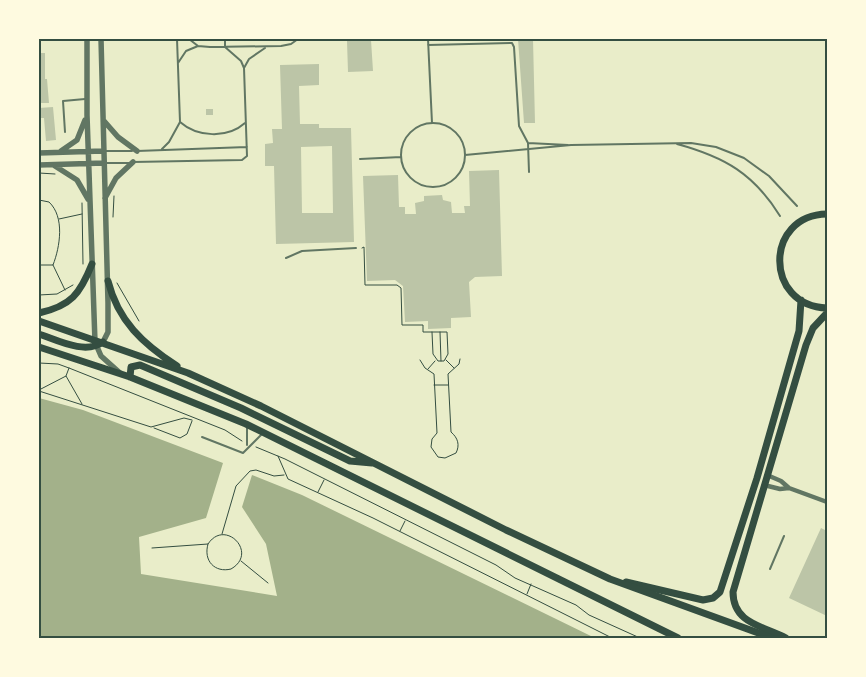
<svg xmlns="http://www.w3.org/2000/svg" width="866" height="677" font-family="'Exo 2',sans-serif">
<rect width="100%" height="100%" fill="#e9edc9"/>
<path fill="#a3b18a" d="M39,398L83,410L223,463L206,518L139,537L141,574L277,596L266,544L242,507L252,475L302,495L595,638H39Z"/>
<path fill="#bcc5a7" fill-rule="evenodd" d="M435,39H455V40L435,41Z
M518,39H533L535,123H524Z
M371,40L373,71L348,72L347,41Z
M39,53H45V79H47L49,103H39Z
M319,64V85L299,86L300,124H319V128H351L354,242L276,244L274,166H265V144L273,143L272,129H282L280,65ZM332,146L333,213H302L301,147Z
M53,107L56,140L46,141L44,118H39V108Z
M206,109H213V115H206Z
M499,170L502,276L475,277L469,282L471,317L451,318V328L428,329V321L405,322L403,286L395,280L367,281L363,176L398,175L399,207H405V214H416L415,203L424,201V196L442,195L443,200L451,202L452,213H465L464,206H470L469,171Z
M821,528L827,531V616L789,598Z"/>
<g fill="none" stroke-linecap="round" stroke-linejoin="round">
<path stroke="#344e41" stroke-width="1" d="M39,173L55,174
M39,200L49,202C65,217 60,247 53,265H39
M82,203L83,264
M113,217L114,196
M59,219L82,214
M362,248L364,247L365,285H397L401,288L402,325H423V332H447L448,354L444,361H438L433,354L432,332
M53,265L65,290
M117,283L139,321
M39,295L57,294L73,285
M440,332L441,361
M420,360L425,368L434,374L437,433L432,439L431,447L438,457L445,458L456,453C460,445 458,438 451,432L448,374L459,364L460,359
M446,360L454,368
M39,363L58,364L69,368L225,430L242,441
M428,369L435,361
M66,376L69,368
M434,385H448
M39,390L66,376L82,404
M39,391L151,427L184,418L192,420
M154,428L180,438L187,434L192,421
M256,447L285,459L496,565L515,578L576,605L589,615L640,638
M278,456L288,479L373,518L612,638
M318,492L324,480
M400,531L405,521
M222,534L236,486L250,471L256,470L274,476L284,475
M152,548L208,544C225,518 259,553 231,569C215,573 203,561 208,544
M241,561L268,583
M527,594L531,584"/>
<path stroke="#617663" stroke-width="2" d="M177,39L180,122C197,137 227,139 245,123
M189,39L198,46L210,47L281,46L291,44L298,39
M428,39L432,123
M428,45L512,43L514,47L519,126L528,143L529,172
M178,63L186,51L198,46
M244,68L249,59L265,48
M401 155a32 32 0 1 1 64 0a32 32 0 1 1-64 0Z
M65,132L63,101L85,99
M528,143L568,145
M677,144C725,157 754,174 780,216
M162,149L169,142L180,122
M105,151H132
M137,151L247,147
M465,155L571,145L691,143L716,147L744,158L769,176L797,206
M360,159L401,157
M133,162L242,160L247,156L244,68L241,61L225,47V39
M106,163H129
M286,258L302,251L356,248
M247,428V445
M202,437L243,453L261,435
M770,569L784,536"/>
<path stroke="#617663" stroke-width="4.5" d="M767,475L781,481L789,488
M764,485L780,489L789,488L827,502"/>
<path stroke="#617663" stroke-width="5.5" d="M87,39V115L95,342L101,356L120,373
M101,39L108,303V332L103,342
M104,121L118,137L137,151
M61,151L77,140L85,120
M39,153L103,151
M39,165L104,163
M55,166L77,180L88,199
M105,198L116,178L133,162"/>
<path stroke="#344e41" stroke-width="7" d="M827,214C764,215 764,306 827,308
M626,582L703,600L713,598L720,592L757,478L799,331L801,300
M786,638C764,626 733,624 733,592L806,345L813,328L827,313"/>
<path stroke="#344e41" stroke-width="7" d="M108,281C118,321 143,344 177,366
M39,313C71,306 80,294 92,264
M39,321L188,373L261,406L506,530L610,579L772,638
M39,334C57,340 85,355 103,342
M39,347L130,377L246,424L678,638
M130,377L131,367L140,365L241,408L350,461L372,463"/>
</g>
<rect width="866" height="677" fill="none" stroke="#fefae0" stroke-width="80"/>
<rect x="40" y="40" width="786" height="597" fill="none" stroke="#344e41" stroke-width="2"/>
</svg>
